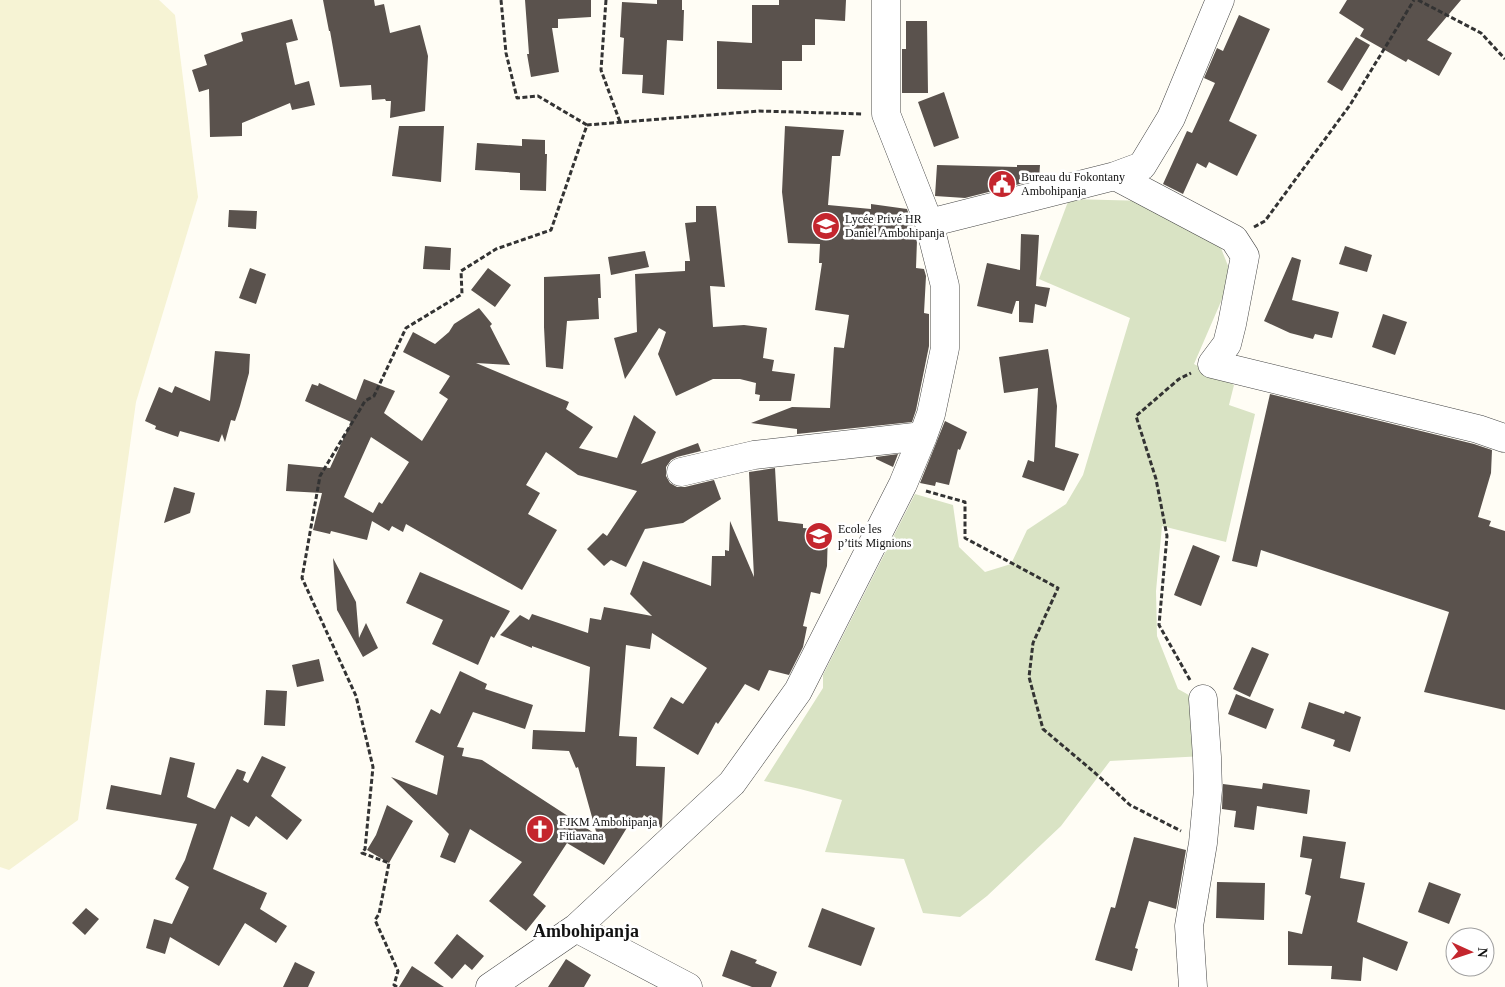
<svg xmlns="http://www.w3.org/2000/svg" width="1505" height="987" font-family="'Times New Roman',serif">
<rect width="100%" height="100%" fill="#fffdf5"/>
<path fill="#f6f3d4" d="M0,0H159L175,15L198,197L136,402L78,820L9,870L0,867Z"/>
<path fill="#d9e3c4" d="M1069,199L1147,201L1217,238L1232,276L1194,364L1234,385L1229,405L1255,414L1226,542L1162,526L1156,591L1157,636L1178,689L1196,699L1204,756L1110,761L1061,826L987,896L960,917L923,913L904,859L825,852L842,800L800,789L764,781L823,688V675L915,494L953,505L959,547L985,572L1011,564L1027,530L1066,504L1083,475L1130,318L1039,279Z"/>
<path fill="#5a524d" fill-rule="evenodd" d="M323,0H374L375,6L384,4L390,33L420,25L428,56L425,111L390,118L391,101H386L385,99L372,100L371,85L340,87L330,31H329Z
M525,0H591V17L558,19V28H552L559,72L531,77L527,54H529Z
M657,0H682V10H684L683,41L667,40L664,95L642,93L643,75L622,74L624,38L620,37L622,2L657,4Z
M779,0H846L845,21L815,19V45H802V61H782V90L717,89V41L752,43V5H779Z
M1347,0H1461L1427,40L1452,53L1439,76L1408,59L1406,62L1360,36L1364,29L1339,13Z
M1239,15L1270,29L1229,121L1257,135L1237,176L1209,162L1206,168L1197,163L1183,194L1163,184L1187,131L1192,133L1215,83L1204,78L1217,48L1223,51Z
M292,19L298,40L286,43L295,85L309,81L315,105L292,110L290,103L242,123V136L210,137L209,89L199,92L192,70L207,65L204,55L243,41L241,33Z
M906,21H927L928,93H902V49H906Z
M1356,37L1370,45L1342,91L1327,82Z
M944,92L959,138L934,147L918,102Z
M399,126H444L441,182L392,176Z
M785,126L844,130L840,156H832L828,205L871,209V204L907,209L917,240L916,268L924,269L926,276L924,313L929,314V346L916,410L912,422L797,434V429L751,423L792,407L830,408L834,347L844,348L849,315L815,310L822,263H819L820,244L788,243L782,192Z
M522,139L545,140V154H547L546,191L520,190V173L475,170L477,143L522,146Z
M937,165L1017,167V165H1040L1039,179L965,198L935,196Z
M696,206H716L725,287L710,286L713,327L744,325L767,328L763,358L774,360L772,371L795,374L791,401H759L760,395L755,394L756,383L740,379H713L676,396L658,354L666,332L659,328L625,379L614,338L637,332L635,274L685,271V261H690L685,223L696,222Z
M229,210L257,211L256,229L228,227Z
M1021,234L1039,235L1036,286L1050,288L1046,307L1035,304L1033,323L1019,322V301H1016L1012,314L977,306L987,263L1020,270Z
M425,246L451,248L450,270L423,269Z
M1345,246L1372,255L1367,272L1339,264Z
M645,251L649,267L611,275L608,257Z
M1292,257L1301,260L1292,300L1339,312L1332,338L1315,334L1313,339L1290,333L1264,321Z
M250,268L266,274L256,304L239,298Z
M488,268L511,285L495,307L471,290Z
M600,274L601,298H598L599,319L567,321L563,369L546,367L544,327V277Z
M479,308L492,324L490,326L510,365L476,363L569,402L566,409L593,427L579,448L617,458L634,415L656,432L641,464L698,443L701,451L677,457L671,460L666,467V476L670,483L677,487H685L714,480L721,499L683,523L645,529L626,567L611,560L604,566L587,549L603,533L607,536L637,491L578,475L546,452L526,485L540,493L528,514L557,530L522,590L406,524L403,532L392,526L389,531L372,521L367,540L331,531L330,534L313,530L322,493L286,491L288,464L330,468L351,422L305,401L312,384L318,386L319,383L356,400L364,379L395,391L384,413L422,441L448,399L439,393L450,376L403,352L413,332L435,344L449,332L454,324ZM371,437L409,462L382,504L379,502L373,513L344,497Z
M1383,314L1407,322L1395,355L1372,347Z
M1048,349L1057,406L1055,447L1079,454L1064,491L1022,477L1028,460L1034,462L1038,388L1004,393L999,357Z
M215,351L250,354L249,373L240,406L235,421L231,420L225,442L222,434L219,442L180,431L178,437L155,429L156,426L145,421L159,387L172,393L175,386L210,401Z
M1270,394L1474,444L1492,450L1491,473L1478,517L1491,521L1489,526L1505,531V710L1424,692L1449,612L1261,550L1257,567L1232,561Z
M945,421L967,432L960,450L958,449L949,485L936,482L935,486L920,483Z
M898,454L893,467L876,459V457Z
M775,468L778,521L803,524V528L828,530L827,566L820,594L811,592L803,626L807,627L803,647L789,675L769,670L759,691L745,684L718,724L716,722L698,755L653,728L671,697L683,704L707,668L652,633L650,649L626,645L619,736L637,737L636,766L665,767L662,826L661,828L644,815L635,830L628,826L604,865L567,843L533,895L546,906L526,931L489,901L522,862L470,829L455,863L440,857L449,834L391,777L437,795L444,756L415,742L431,709L440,714L460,671L487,684L485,689L533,705L525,729L473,712L457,747L464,748L462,756L482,760L597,835L578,767L576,768L569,751L532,749L533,730L585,732L590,667L532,646V648L500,635L520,615L529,620L532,614L588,633L590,618L601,620L604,607L652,616L630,594L643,561L711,586L712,556H725V550L729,551L730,521L754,577L749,472Z
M174,487L195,493L190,513L164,523Z
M1193,545L1220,556L1201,606L1174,595Z
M333,558L356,602L359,638L366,623L378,648L363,657L337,610Z
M420,572L510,611L494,638L491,636L478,665L432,644L443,620L406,603Z
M1252,647L1269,654L1250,697L1233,689Z
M319,659L324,681L297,687L292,665Z
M266,690L287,691L285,726L264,725Z
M1236,694L1274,709L1266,729L1228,714Z
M1309,702L1344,714L1345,711L1361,717L1350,752L1333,746L1335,740L1301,728Z
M262,756L286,767L271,796L302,820L287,840L256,816L249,827L231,816L213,869L267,893L260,909L287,926L276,943L245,923L219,966L170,937L165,954L146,948L154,919L172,924L189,887L175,879L185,860L197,824L106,809L111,785L161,795L170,757L195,763L187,797L215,809L237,769L246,772L243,780L248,783Z
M1263,783L1310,790L1307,814L1257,806L1254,830L1234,827L1236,811L1222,809L1223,784L1262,789Z
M387,805L413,821L389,863L367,850L376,835Z
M1303,836L1346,842L1340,878L1365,883L1357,922L1408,942L1397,971L1363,957L1361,981L1331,979L1332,966L1288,965V931L1302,934L1311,896L1305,894L1312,859L1300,857Z
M1134,837L1186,850L1176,909L1149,901L1135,948L1138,949L1132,971L1095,960L1111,907L1115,908Z
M1217,882L1265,883L1264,920L1216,918Z
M1429,882L1461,894L1449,924L1418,912Z
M86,908L99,919L85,935L72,923Z
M822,908L875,928L861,966L808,947Z
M457,934L484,956L472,970L465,964L452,979L434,963Z
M731,950L757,960L755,963L777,972L771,987H752L722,976Z
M566,959L591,975L584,987H548Z
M295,962L315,972L308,987H283Z
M412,966L444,987H399Z"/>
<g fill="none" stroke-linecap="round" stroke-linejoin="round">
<g stroke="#444" stroke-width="29">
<path id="minor" d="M1115,176L1234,239L1245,256L1232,324L1227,344L1212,364L1478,429L1504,438
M929,223L1115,176L1142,166L1171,118L1220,0
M681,472L754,455L923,436
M576,928L688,987
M490,987L576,928L732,783L798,691L903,484L923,436L931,414L945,348V286L929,223L886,114V0
M1193,987L1189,926L1203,843L1208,790L1207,757L1203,699"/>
</g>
<path stroke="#333" stroke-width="3" stroke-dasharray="5 2.5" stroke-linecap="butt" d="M501,0L506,53L517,98L538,96L587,125
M606,0L601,70L620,122
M1418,0L1481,33L1505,59
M1254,227L1265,221L1350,105L1414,0
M926,491L965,502V538L1058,588L1033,643L1029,677L1043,729L1094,772L1130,805L1181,831
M1190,680L1159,625L1167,536L1156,479L1136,416L1179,379L1191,373
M397,987L394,985L398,971L375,920L379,914L389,863L362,853L365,849L373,767L356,696L302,578L320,476L365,401L374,396L406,328L462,294L461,271L496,249L551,230L587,125L759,111L863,114"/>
<use href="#minor" stroke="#fff" stroke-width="28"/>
</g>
<defs>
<g id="civic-disc" transform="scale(1.4375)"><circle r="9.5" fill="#c4262e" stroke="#fff"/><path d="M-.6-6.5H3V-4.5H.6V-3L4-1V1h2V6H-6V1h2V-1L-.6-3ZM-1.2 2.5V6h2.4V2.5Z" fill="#fff"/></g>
<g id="school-disc" transform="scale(1.4375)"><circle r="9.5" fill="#c4262e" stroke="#fff"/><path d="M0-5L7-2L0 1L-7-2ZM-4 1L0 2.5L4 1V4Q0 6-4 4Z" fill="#fff"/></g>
<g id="church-disc" transform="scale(1.4375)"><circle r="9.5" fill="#c4262e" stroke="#fff"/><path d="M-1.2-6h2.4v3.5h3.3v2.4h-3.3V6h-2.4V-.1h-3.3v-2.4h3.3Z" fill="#fff"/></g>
</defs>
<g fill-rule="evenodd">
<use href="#civic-disc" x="1002" y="184"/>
<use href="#school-disc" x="826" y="226"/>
<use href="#school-disc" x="819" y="536"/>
<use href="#church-disc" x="540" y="829"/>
</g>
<g text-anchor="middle" stroke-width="5" stroke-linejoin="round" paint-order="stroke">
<g font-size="12" fill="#111" stroke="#fff" text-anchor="start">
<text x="1021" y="181">Bureau du Fokontany<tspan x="1021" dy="14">Ambohipanja</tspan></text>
<text x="845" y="223">Lycée Privé HR<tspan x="845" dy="14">Daniel Ambohipanja</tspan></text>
<text x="838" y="533">Ecole les<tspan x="838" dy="14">p’tits Mignions</tspan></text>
<text x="559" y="826">FJKM Ambohipanja<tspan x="559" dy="14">Fitiavana</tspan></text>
</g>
<g font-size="18" font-weight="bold" fill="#111" stroke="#fff">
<text x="586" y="937">Ambohipanja</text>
</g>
</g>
<g transform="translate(1470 952) rotate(93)"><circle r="24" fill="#ffffff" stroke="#a0a0a0"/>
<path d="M0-4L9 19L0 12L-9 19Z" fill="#c4262e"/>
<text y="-8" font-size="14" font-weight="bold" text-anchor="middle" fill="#111111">N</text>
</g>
</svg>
